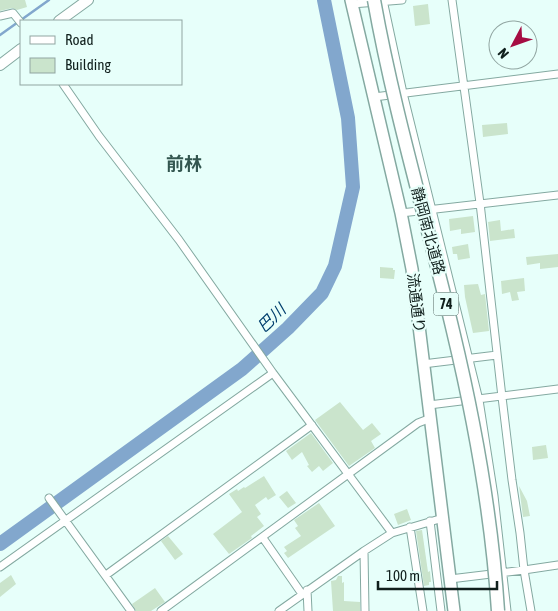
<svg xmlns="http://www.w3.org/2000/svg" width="558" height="611" font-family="'Asap Condensed','Noto Sans JP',sans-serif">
<rect width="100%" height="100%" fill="#e7fffa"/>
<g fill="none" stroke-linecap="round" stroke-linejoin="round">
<path stroke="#82a7cd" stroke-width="2.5" d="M0,35L49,0"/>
<path stroke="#82a7cd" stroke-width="14" d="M0,544L242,369L288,328L322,293L335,266L353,187L348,118L324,0"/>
</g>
<path fill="#cae4cc" d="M0,0H25L27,7L17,10L12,8L0,11Z
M428,4L430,24L415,26L413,6Z
M507,123L508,134L483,137L482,125Z
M473,216L475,232L461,234V229L450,231L449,219Z
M500,220L501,231L514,229L515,238L490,241L488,222Z
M468,244L470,258L458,260L457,254H453L452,247Z
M558,254V267L540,269V263L527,265L526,257Z
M380,267L393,268V270H395L394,279L380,278Z
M524,278L525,291L517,292L519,300L512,301L510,292L502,294L501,281Z
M478,284L481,295L485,294L489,331L473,333L465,297L464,285Z
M340,402L363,430L372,423L381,434L371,441L375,448L349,466L315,420Z
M311,433L333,463L323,471L319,466L312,472L307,466L309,465L302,452L292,460L286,451Z
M546,445L548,458L533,460L532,447Z
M264,476L276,495L268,500L266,497L255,505L261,514L257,517L264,526L251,536L252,538L229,554L213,534L242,512L229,494L237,489L238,491L244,487L245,488Z
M519,486L527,501L530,516L523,517Z
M287,491L296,503L288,508L279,497Z
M319,503L335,526L288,558L284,553L287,551L284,547L301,536L295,528L298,526L294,520Z
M407,509L411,520L398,525L394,514Z
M422,530L428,572L430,571L431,582H429V585L424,586L416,531Z
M168,536L183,554L175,560L161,541Z
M11,575L16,584L0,597V583Z
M338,576H342V583L344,582V601L360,602V611H333L331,581L336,580Z
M155,588L165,602L151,611H136L132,604Z"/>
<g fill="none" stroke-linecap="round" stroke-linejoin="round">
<g stroke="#84a9a1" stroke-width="9">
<path id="street" d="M383,0L403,93L479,400L494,496L507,611
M352,4L402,0
M0,16L13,13L21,23
M63,84L99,136L179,240L273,373L392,533
M374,97L558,74
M401,213L558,195
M423,364L497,355
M429,405L558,389
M49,498L131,611
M430,521L441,611
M410,527L423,611
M263,538L302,594
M364,551L365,611
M0,567L273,373
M106,575L312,425
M450,579L524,570L520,533L512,480L502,397L480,203L452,0
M307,590L308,611
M161,611L418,423L431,418
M279,611L364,551L392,533L443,518
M531,611L524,570L558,565"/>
</g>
<g stroke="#84a9a1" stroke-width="12">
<path id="secondary" d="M59,21L88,0
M0,65L21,49"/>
</g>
<g stroke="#84a9a1" stroke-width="14">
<path id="primary" d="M351,0L401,213L412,269L454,611"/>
</g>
<use href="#street" stroke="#fff" stroke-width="7"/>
<use href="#secondary" stroke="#fff" stroke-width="10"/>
<use href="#primary" stroke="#fff" stroke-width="11"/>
<g stroke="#84a9a1" stroke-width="15" stroke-linecap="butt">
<path id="highway-bridge" d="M374,0C394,112 427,221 453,331C475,423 492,517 498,611"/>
</g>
<use href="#highway-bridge" stroke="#fff" stroke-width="12"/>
</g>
<g text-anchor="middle" stroke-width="4.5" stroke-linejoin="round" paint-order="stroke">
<rect fill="#e7fffa" stroke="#50625f" stroke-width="1" x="433.5" y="292.5" width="25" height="23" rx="4"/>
<g font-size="14" font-weight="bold" fill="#101f1c">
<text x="446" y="309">74</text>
</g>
<g font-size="15" fill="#101f1c" stroke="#e7fffa">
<text transform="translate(428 231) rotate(75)" y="5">静岡南北道路</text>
<text transform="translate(416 303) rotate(83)" y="5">流通通り</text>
</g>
<g font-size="16" font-style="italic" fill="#013f6e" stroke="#e7fffa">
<text transform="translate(271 318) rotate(-44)" y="6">巴川</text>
</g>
<g font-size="18" font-weight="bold" fill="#33564f" stroke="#e7fffa">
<text x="184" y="170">前林</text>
</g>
</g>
<rect x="20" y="20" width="162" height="65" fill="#e7fffa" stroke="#91a5a1"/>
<rect x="30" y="36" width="25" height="8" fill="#ffffff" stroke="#91a5a1"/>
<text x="65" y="45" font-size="15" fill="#101f1c">Road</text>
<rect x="30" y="58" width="25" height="15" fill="#cae4cc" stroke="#91a5a1"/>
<text x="65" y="70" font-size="15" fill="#101f1c">Building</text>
<g transform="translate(513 45) rotate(229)"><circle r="24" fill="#e7fffa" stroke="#91a5a1"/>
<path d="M0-4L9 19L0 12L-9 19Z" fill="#a50d43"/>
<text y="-8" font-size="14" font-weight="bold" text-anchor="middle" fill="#101f1c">N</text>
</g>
<path d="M378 581v8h119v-8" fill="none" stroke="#101f1c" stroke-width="2.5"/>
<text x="386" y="581" font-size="15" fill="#101f1c" stroke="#e7fffa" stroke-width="4" paint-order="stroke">100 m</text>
</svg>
